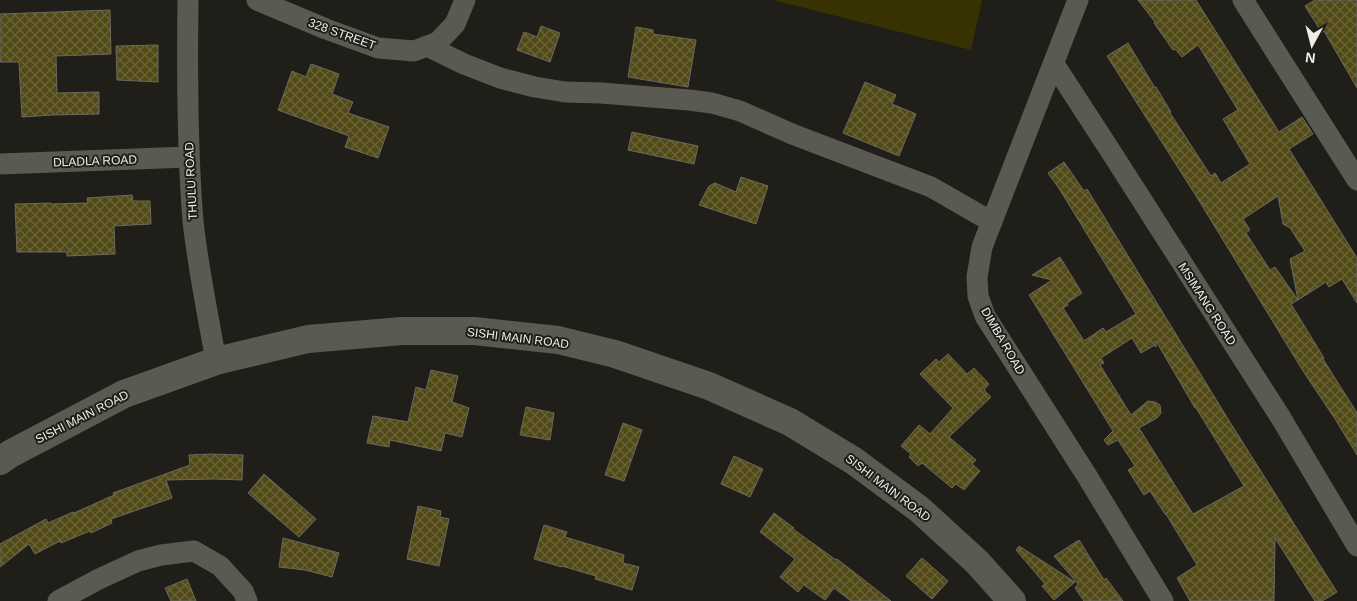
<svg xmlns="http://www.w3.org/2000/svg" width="1357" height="601" font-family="Helvetica,sans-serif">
<defs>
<pattern id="building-cross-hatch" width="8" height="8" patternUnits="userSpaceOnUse" patternTransform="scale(1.25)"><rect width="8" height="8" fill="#524a16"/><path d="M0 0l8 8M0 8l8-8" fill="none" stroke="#6b6438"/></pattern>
</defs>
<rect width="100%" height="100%" fill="#1f1e18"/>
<path fill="#383102" d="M773,0H982L971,50Z"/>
<path fill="url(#building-cross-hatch)" stroke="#6a6962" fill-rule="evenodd" d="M1138,0H1196L1279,132L1302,117L1313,134L1289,149L1357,258V303L1342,279L1329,287L1326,282L1298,300L1290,259L1305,251L1290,228L1283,224L1278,196L1243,219L1250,230L1246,233L1270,270L1275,267L1298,300L1291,304L1324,358L1323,359L1357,413V455L1335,419L1303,371L1198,199L1107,56L1128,43L1155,88L1156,87L1171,112L1170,113L1211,176L1215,173L1221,183L1250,164L1223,119L1238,110L1198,45L1182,57L1175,49L1173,50L1154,23L1155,22Z
M1315,0H1357V88L1324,31L1322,33L1305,6Z
M110,10L111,54L56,56L57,93L99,92V114L53,115L22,117L19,62H0V14Z
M541,26L560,33L550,62L517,50L524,32L537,37Z
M636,27L653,30V34L696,40L688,87L628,77Z
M158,45V82L117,80L116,46Z
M311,64L339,74L332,94L353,102L348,113L389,127L378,158L345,147L349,136L278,110L292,71L306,77Z
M865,82L896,95L892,104L916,114L899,156L843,133Z
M632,132L698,146L694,164L628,150Z
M1064,162L1084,191L1087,189L1228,419L1337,592L1322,601H1315L1275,538L1274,601H1190L1177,578L1197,565L1166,514H1165L1150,491L1144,495L1128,470L1135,466L1118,440L1108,445L1104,440L1113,431L1029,295L1052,280L1032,275L1060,257L1082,293L1067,303L1068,305L1063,308L1084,341L1103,328L1106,332L1136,314L1060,190L1048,173ZM1132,338L1141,353L1155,345L1156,347V341L1195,408H1196L1244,486L1193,514L1139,428L1157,418L1161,413L1160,405L1155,402L1148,401L1131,415L1100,365L1104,363L1101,358Z
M741,177L768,186L756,224L699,205L709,186L715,183L736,192Z
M132,195L133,201H150L151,224L114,226L115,254L67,256V252H17L15,204L51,203V204L88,203L87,198Z
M948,354L967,374L974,368L989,384L984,390L991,397L949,437L976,460L972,464L980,471L964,490L956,484L952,488L922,463L918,466L909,457L911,454L901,446L919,425L930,434L953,408L920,374L936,359L939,362Z
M431,370L458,376L452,402L469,408L462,437L445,433L441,451L390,440L389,447L367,443L373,416L408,422L416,387L426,390Z
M526,407L554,413L550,440L520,435Z
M623,423L642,430L624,481L605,475Z
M211,454L243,455L242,480L214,479L166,480L172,498L111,519L112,523L91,533L90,531L61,543L60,541L35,554L29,544L0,567V544L46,519L48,523L73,512L74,513L114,495L113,493L190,465L189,455Z
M734,456L763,469L750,497L721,484Z
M264,474L316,519L299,537L248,493Z
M418,506L441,511L440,517L449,519L439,566L407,559Z
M774,513L794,528L793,529L836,560L837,559L891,601H851L834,588L825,600L804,585L798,592L780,577L795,559L760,532Z
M544,525L567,532L565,537L624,555L623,563L639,567L632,590L595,579L596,576L562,566V567L534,559Z
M283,538L339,553L332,577L305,570L279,567Z
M1079,540L1104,580L1106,578L1123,601H1084L1075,588L1078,584L1054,556Z
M1019,546L1075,582L1054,600L1042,586L1045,584L1016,550Z
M922,558L948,581L932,599L906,576Z
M187,579L196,601H171L165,588Z"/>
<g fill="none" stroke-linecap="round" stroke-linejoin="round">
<path stroke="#5a5952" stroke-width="21" d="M188,0C187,74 187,148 193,221C198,268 208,315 216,361
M257,0L326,29L378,48L414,51L438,42L455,24L465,0
M1078,0L982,247L977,277L978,296L985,316L1087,476L1163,601
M1243,0L1357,180
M427,46L464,64L500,78L535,87L565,92L601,93L689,100L712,103L740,111L792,134L931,187L992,222
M1054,64L1115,158L1281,418L1357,546
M0,164L189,157
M58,601L99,579L138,561L161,555L194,551L220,566L243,591L247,601"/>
<path stroke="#5a5952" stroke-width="28" d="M0,461L10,454L124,394L216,361L308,339L402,331H474L558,340L615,354L709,386L790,422L854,461L919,509L977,562L1012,601"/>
</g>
<g text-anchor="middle" stroke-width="4" stroke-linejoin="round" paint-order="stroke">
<g font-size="12" fill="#eeede9" stroke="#1f1e18">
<text transform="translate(342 34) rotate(20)" y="4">328 STREET</text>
<text transform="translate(95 161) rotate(-2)" y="4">DLADLA ROAD</text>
<text transform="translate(191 181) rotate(-93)" y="4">THULU ROAD</text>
<text transform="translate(1207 304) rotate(57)" y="4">MSIMANG ROAD</text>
<text transform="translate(518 338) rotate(7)" y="4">SISHI MAIN ROAD</text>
<text transform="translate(1003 341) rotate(60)" y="4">DIMBA ROAD</text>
<text transform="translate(82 417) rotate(-27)" y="4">SISHI MAIN ROAD</text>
<text transform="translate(888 488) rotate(37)" y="4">SISHI MAIN ROAD</text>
</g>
</g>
<g transform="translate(1312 45) rotate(187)" stroke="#1f1e18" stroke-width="4" paint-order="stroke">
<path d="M0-4L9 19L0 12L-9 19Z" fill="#eeede9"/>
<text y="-8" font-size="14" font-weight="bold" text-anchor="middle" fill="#eeede9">N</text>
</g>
</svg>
